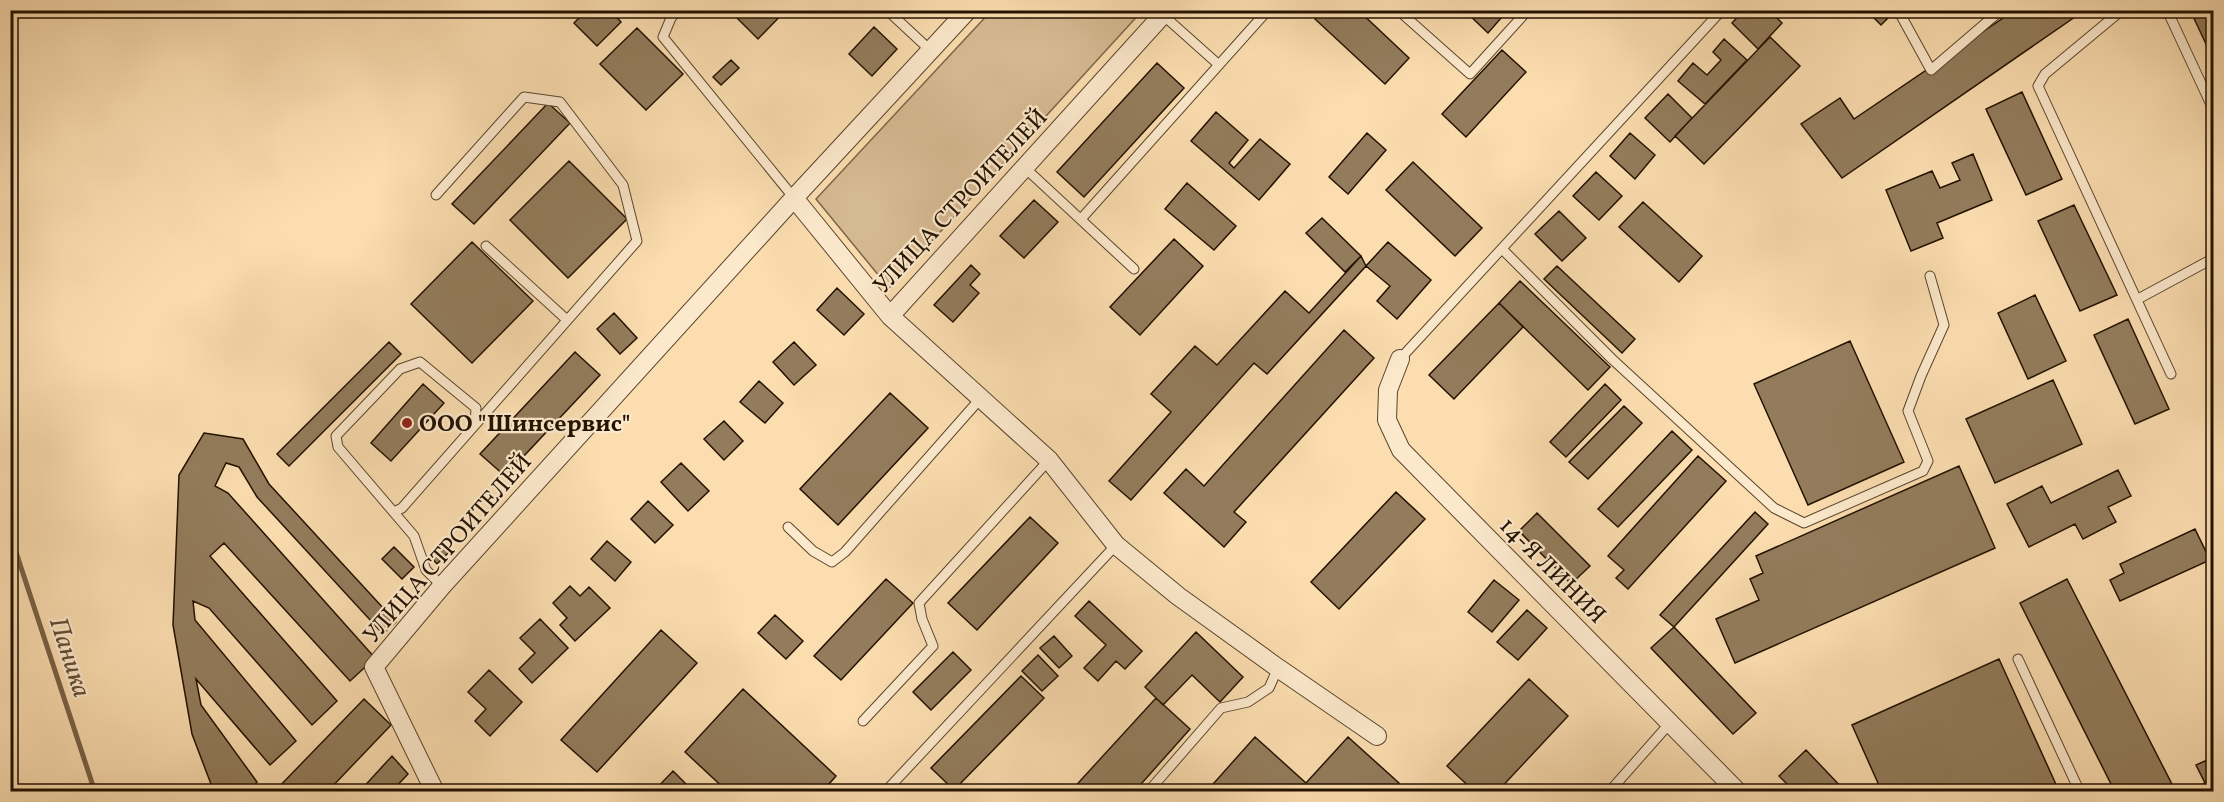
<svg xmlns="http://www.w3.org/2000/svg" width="2224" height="802" font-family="Vollkorn,serif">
<rect width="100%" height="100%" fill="#fbddb0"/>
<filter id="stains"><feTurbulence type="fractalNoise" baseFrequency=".00333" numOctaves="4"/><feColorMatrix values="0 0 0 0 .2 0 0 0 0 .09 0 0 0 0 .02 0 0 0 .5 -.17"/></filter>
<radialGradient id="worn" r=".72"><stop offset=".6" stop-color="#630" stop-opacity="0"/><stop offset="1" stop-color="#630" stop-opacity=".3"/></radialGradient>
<path fill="#d6ba92" stroke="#7c6649" stroke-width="1.5" d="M992,10L1142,11L889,288L816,199Z"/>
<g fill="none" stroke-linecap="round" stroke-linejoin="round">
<path stroke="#796246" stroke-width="5" d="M10,534L95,792"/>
</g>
<path fill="#937c5c" stroke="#231200" stroke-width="1.5" d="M587,10H610L621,22L597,46L574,23Z
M738,10H786L758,39L734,15Z
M1323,10H1358L1409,58L1385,84L1315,19Z
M1464,10H1508L1488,33Z
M1744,10H1769L1782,23L1758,49L1732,23Z
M1873,10H1885L1890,16L1881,25L1870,14Z
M2015,10H2085L1842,178L1801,124L1840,98L1854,119Z
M2190,10H2214V61Z
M874,27L897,49L872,76L849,54Z
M637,28L683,74L646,110L600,64Z
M1770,37L1800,66L1704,164L1675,136Z
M1724,39L1747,60L1705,104L1678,81L1693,63L1707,75L1721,60L1713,52Z
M1502,50L1526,72L1466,137L1442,114Z
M731,60L739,68L721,85L713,77Z
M1157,63L1184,88L1084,197L1057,172Z
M2022,92L2062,179L2026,195L1986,109Z
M1668,94L1692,118L1670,142L1645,118Z
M548,103L570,123L474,224L452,204Z
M1216,112L1248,140L1229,163L1234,168L1260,139L1290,164L1259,200L1191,141Z
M1367,133L1386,150L1348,194L1329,177Z
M1630,133L1655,155L1635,179L1610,156Z
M1973,154L1992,200L1937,223L1943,238L1911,251L1886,190L1932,171L1940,188L1960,180L1952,163Z
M569,161L627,219L568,278L510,220Z
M1413,162L1482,228L1455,256L1386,190Z
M1596,172L1622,196L1599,220L1573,196Z
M1187,183L1236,226L1214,250L1165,209Z
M1034,200L1058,222L1024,258L1000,236Z
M1643,202L1702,256L1679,282L1619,227Z
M2074,205L2117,295L2080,311L2038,221Z
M1559,211L1586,238L1562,261L1535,234Z
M1322,218L1361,256L1345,272L1306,233Z
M1174,239L1203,266L1140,335L1110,307Z
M472,242L533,301L472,363L411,304Z
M1388,242L1431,280L1397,319L1377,301L1390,286L1366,266Z
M1361,256L1366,266L1267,374L1254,363L1131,500L1109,481L1171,412L1151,394L1195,346L1217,365L1285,291L1309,313Z
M971,265L980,274L970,285L979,293L953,322L934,305Z
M1557,266L1635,339L1622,353L1544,279Z
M1520,281L1610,367L1588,390L1499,303Z
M837,288L864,314L844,335L817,310Z
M2035,295L2066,361L2028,379L1998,313Z
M1499,303L1523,327L1454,399L1429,375Z
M614,313L637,338L620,354L597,329Z
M2128,319L2169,409L2135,424L2094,335Z
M1344,330L1374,358L1234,512L1246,522L1224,547L1164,493L1186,469L1204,486Z
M1850,341L1904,462L1808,505L1754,384Z
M389,342L401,354L289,466L277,454Z
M794,342L816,365L794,385L773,362Z
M575,352L600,375L505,476L480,454Z
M2053,380L2082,444L1995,483L1966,419Z
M759,381L783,403L765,423L740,402Z
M423,384L444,403L391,461L371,443Z
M1605,384L1621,400L1566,457L1550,442Z
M890,393L928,428L838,525L800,489Z
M1624,406L1642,423L1588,479L1569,462Z
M724,421L743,441L724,460L704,439Z
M1672,431L1692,450L1618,527L1598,509Z
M204,433L243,439L269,484L396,622L383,634L257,497L239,467L226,463L215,486L228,493L375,658L350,681L224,543L210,556L337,701L312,725L209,608L193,601L195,620L296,741L270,765L196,679L201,705L257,782L249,792H214L192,734L173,625L179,475Z
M1698,456L1726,481L1628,589L1616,578L1624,570L1608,556Z
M681,463L709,491L688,511L661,482Z
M1959,466L1995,548L1735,663L1716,619L1759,600L1750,579L1763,573L1756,556Z
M2118,470L2131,496L2108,507L2116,522L2083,539L2075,524L2029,547L2007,504L2042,486L2051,503Z
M1396,492L1425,519L1339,609L1311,582Z
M648,501L673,525L655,543L631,519Z
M1755,512L1768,524L1674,627L1660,615Z
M1537,513L1590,566L1571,584L1519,531Z
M1030,517L1058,543L977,630L948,603Z
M2195,529L2210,560L2120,601L2110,580L2124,573L2120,564Z
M607,541L631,562L615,581L591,559Z
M441,543L449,552L437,564L429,555Z
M394,547L414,567L402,579L382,559Z
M886,579L913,603L841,680L814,656Z
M2067,579L2176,792H2115L2020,603Z
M1494,580L1519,600L1492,632L1468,612Z
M570,586L580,596L589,587L610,608L575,641L560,625L567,618L553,603Z
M1089,601L1142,651L1125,669L1116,661L1098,681L1084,668L1106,645L1075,616Z
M1527,610L1547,628L1518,660L1497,642Z
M775,615L803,641L786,659L758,633Z
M540,619L568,648L532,683L519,669L535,653L520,638Z
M1674,627L1756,713L1733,734L1651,648Z
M661,630L697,663L597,772L561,740Z
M1196,632L1243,677L1220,702L1192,675L1163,705L1145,687Z
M1054,636L1072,656L1059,668L1040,648Z
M953,652L971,670L931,710L913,692Z
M1038,655L1058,676L1042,691L1022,671Z
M1999,659L2059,791L1882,792L1852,725Z
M489,670L522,702L490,736L475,721L486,709L468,692Z
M1021,676L1044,698L954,790L931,768Z
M1529,679L1568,716L1497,792H1475L1447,766Z
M743,689L836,776L822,792H728L685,752Z
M1156,698L1190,729L1134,792H1070Z
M364,699L391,725L327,792H274Z
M1255,737L1306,783L1348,737L1399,783L1391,792H1206Z
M1806,750L1846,792H1795L1779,776Z
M392,756L408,774L391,792H359Z
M2214,757V792H2188L2205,783L2196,765Z
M673,771L694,792H653Z"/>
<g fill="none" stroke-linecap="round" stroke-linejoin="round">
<g stroke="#59452c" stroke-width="11">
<path id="lane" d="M678,10L671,18L663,37L794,198
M887,10L931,51
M1398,10L1470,74L1528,10
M1898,10L1931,70L2001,10
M2122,10L2045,74L2038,86L2171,374
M2167,10L2214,111
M1163,15L1219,65
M1024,167L1134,269
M1081,219L1268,10
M486,246L567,320
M1502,249L1612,359L1774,508L1804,523L1923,471L1928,461L1908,411L1921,376L1944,325L1930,276
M2138,299L2214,258
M1400,359L1722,10
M394,512L402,508L637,241L623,185L560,102L524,97L436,195
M788,527L813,551L832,562L845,552L980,399
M442,586L426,570L414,536L338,447L336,436L400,369L420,362L476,408L475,425
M2018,659L2078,788V792
M863,721L933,646L922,619L919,603L1049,460
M885,792L1116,545
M1148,792L1221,708L1248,702L1269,688L1278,668
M1609,792L1670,723"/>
</g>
<g stroke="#59452c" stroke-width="20">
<path id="street" d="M794,198L890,316L1167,10
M890,316L1049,460L1116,545L1178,596L1278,668L1377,736
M1400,359L1388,390L1387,420L1401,450L1738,792
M435,792L374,667L442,586L794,198L968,10"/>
</g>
<use href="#lane" stroke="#fce9cc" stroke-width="9"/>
<use href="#street" stroke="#fce9cc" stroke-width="18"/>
</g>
<circle fill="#8f2418" stroke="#fce9cc" stroke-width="2" cx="407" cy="423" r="6"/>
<g text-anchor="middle" stroke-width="4.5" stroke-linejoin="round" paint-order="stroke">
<g font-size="24" fill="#231200" stroke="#fce9cc">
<text transform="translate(960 201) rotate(-47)" y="8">УЛИЦА СТРОИТЕЛЕЙ</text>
<text transform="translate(447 548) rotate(-49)" y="8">УЛИЦА СТРОИТЕЛЕЙ</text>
<text transform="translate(1553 570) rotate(45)" y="8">14-Я ЛИНИЯ</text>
</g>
<g font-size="24" font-weight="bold" fill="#231200" stroke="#fce9cc" text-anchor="start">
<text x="419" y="431">ООО "Шинсервис"</text>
</g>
<g font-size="26" font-style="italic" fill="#634e34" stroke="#fce9cc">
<text transform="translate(71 657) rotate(72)" y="9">Паника</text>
</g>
</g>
<rect width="2224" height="802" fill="none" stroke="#fbddb0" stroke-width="36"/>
<rect x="12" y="12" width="2200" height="778" fill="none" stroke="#231200" stroke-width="3"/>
<rect x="18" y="18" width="2188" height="766" fill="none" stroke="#231200" stroke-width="1.5"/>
<rect width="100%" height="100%" filter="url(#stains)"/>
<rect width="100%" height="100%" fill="url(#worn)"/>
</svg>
